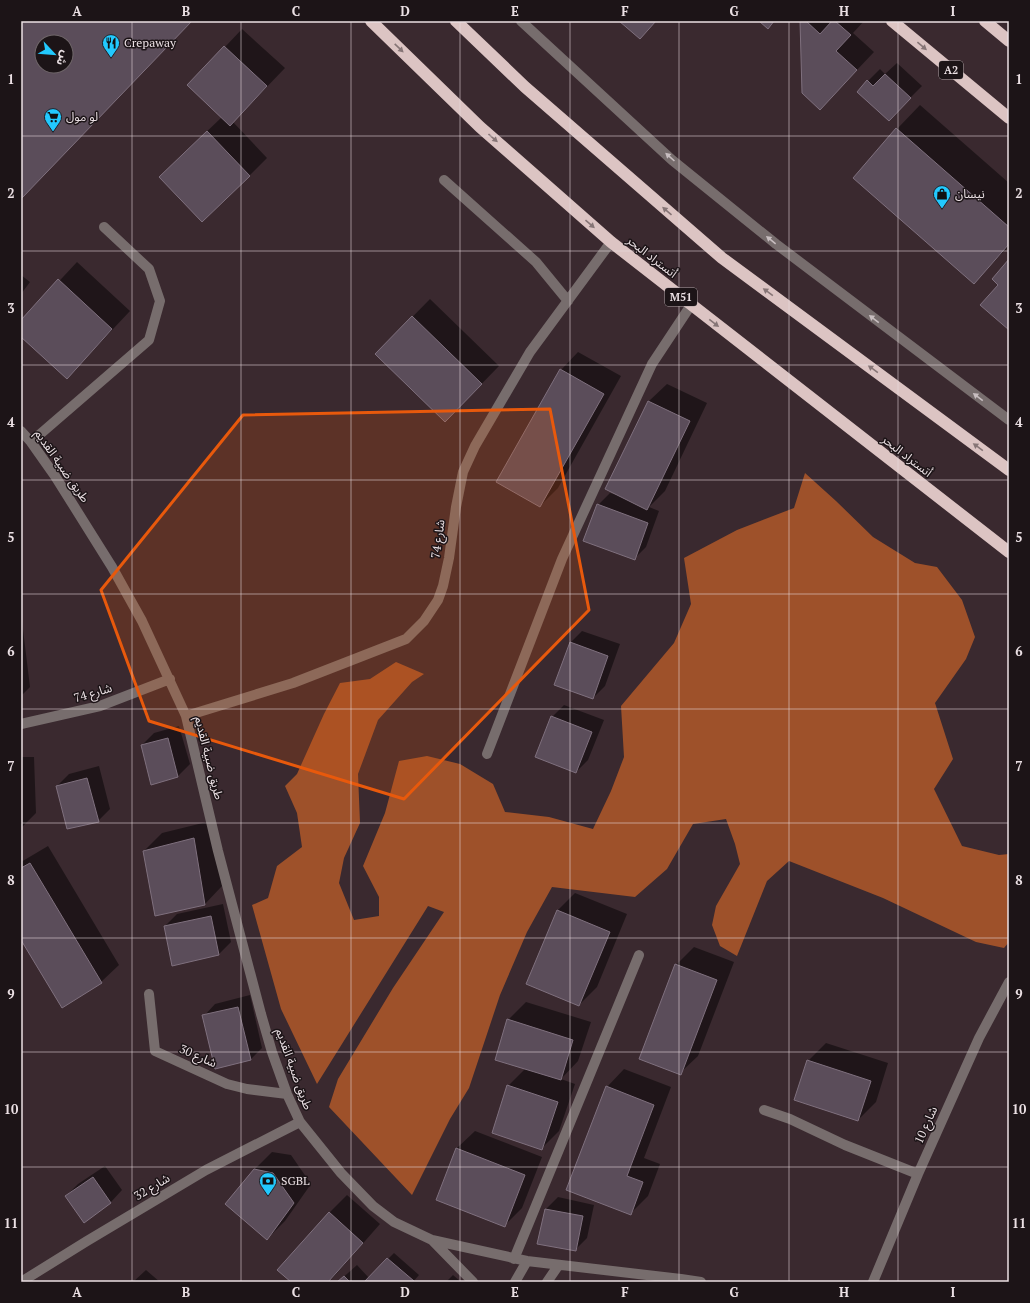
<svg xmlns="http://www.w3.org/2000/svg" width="1030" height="1303" font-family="'PT Serif','Noto Sans Arabic',serif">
<rect width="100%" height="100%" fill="#3a292f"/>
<path fill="#9e512a" d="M805,473L836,501L873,537L915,563L937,567L962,600L975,637L966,659L935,703L953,759L934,789L962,846L999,855L1009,854V942L1004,948L976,942L883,898L789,861L767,881L737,956L720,946L712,925L716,906L740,864L735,844L726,819L693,824L667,869L635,897L552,887L527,932L500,995L469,1088L450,1119L412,1195L329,1107L338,1079L393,988L444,912L428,906L317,1084L281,1009L252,905L268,898L277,866L302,847L297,813L285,786L297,774L324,714L340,683L370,679L396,662L424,674L412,682L378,720L358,774L360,823L344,858L339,883L354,920L379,916V897L363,866L385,813L399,761L427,756L460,764L493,784L505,812L549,817L593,829L611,791L624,757L621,706L674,643L691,604L684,558L737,530L794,508Z"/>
<path fill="#0007" d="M801,21H864L853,33L874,52L820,109Z
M242,29L285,68L233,122L267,158L249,176L178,159L222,117L189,85Z
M897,63L922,86L900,108L858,91L880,69L885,74Z
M920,105L1009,183V246L974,282L897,129Z
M77,262L130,311L67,378L21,335V322Z
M21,275L30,282L21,294Z
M430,299L499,366L463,403L376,354Z
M578,352L621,376L558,488L540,506L561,370Z
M667,384L707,403L665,491L649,507L659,511L646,547L634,559L598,505L610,493L617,495L618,494L606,489L649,401Z
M21,613L30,687L21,696Z
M582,631L620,644L605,686L593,698L570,643Z
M564,705L604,720L588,760L576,772L552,717Z
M179,726L190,764L178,776L142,745L154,733Z
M21,757H34L36,813L21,828Z
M99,766L110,809L98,821L57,786L69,774Z
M211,821L222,886L205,904L144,851L162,833Z
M48,846L119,965L101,982L21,938V862Z
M575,893L627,914L597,987L579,1005L557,911Z
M223,904L231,942L219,954L165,926L177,914Z
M694,947L734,962L698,1056L680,1073L676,965Z
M250,995L262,1048L250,1060L204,1016L215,1004Z
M526,1002L591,1022L578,1061L561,1079L575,1084L559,1131L542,1148L508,1086L526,1068L508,1020Z
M826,1043L888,1063L876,1102L858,1120L808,1061Z
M624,1069L671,1087L644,1158L660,1164L648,1196L630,1214L607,1087Z
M475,1131L542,1157L522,1208L504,1226L437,1199L457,1148Z
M272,1152L291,1155L311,1184L285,1221L267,1239L254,1170Z
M105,1166L122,1190L111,1202L66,1196L78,1184Z
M347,1195L380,1224L329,1282H292L329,1213Z
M558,1197L594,1205L587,1238L575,1250L539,1243L546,1209Z
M394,1253L419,1275L413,1282H338L357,1265L369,1278Z
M146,1270L160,1282H133Z
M453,1275L461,1282H446Z"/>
<path fill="#5b4d5a" stroke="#7f707e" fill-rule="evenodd" d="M21,21H192L21,199ZM42,42H66V66H42Z
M619,21H656L640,39Z
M759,21H774L768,29Z
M800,21H806L820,34L832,21H835L851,35L836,51L857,70L820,110L802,93Z
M224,46L267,86L230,126L187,85Z
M885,74L911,98L889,121L857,92L867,80L873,86Z
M896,128L1009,227V244L974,284L853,178Z
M207,131L250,176L202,222L159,177Z
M1009,259V330L980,305L998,285L992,279Z
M58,279L112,329L67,379L21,337V320Z
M412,316L482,384L445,422L375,354Z
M560,369L604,394L540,507L496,482Z
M648,401L690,421L647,510L605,489Z
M597,504L648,523L635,560L583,541Z
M570,642L608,656L593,699L554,685Z
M551,716L592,732L576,773L535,757Z
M168,738L178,777L151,785L141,745Z
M87,778L99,822L67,829L56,786Z
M194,838L205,905L155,916L143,851Z
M30,863L102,983L62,1008L21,940V868Z
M557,910L610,932L579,1006L526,984Z
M211,916L219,955L172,966L164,926Z
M675,964L717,980L681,1075L639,1059Z
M238,1007L251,1060L215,1069L202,1015Z
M507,1019L573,1040L561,1080L495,1060Z
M807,1060L871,1081L858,1121L794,1100Z
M507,1085L558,1102L542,1150L492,1133Z
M606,1086L654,1105L627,1176L643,1182L631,1215L566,1190Z
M456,1148L525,1175L505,1227L436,1200Z
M254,1169L273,1173L294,1203L267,1240L225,1204Z
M93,1177L111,1203L84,1223L65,1196Z
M545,1209L583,1216L576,1251L537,1244Z
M329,1212L363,1243L328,1282H291L277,1270Z
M387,1258L414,1281V1282H364Z
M344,1276L350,1282H337Z"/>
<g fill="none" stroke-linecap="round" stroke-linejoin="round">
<path stroke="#776d6d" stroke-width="10" d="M521,21L672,160L776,244L1009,420
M444,180L536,262L568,301
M21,431L31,442L55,476L112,567L142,621L186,716L218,851L261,1014L272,1052L287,1094L300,1122L341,1173L373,1206L394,1222L432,1240L527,1261L681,1279L701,1282
M31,442L149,340L160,301L149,269L104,227
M186,716L293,683L406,639L424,621L438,600L443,586L449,558L456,507L463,472L475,446L530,352L611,242
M21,724L100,706L170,679
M487,754L562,559L652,364L691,305
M149,994L155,1051L227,1084L247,1089L287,1094
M764,1110L790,1119L845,1145L918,1174
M432,1240L473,1282
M514,1259L639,955
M21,1282L87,1241L206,1170L300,1122
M515,1282L527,1261
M547,1282L558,1266
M873,1282L918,1174L979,1038L1009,982"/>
<path stroke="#dcc4c3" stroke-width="12" d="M371,21L480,127L611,242L1009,552
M456,21L525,87L722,258L1009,470
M892,21L1009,118
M985,21L1009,41"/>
</g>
<defs><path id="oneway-solid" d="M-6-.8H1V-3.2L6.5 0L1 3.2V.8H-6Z"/></defs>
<g fill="#867576">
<use href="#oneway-solid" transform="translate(922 46) rotate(40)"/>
<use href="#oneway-solid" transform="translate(399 48) rotate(44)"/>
<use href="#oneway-solid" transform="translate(493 138) rotate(41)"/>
<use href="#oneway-solid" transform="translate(667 211) rotate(-139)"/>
<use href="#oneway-solid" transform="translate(590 224) rotate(41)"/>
<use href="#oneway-solid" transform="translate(768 292) rotate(-144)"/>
<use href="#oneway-solid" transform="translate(714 323) rotate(38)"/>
<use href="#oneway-solid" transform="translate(873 369) rotate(-144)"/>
<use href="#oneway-solid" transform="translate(978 447) rotate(-144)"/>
</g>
<g fill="#c8bec0">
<use href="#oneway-solid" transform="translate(670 157) rotate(-138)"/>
<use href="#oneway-solid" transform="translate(771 240) rotate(-141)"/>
<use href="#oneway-solid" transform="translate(874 319) rotate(-143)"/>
<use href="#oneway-solid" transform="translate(978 397) rotate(-143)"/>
</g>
<path fill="#e8590c" fill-opacity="0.2" stroke="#e8590c" stroke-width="3" stroke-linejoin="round" d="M550,409L589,610L404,799L149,721L101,590L243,415Z"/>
<path fill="none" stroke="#ebe0e4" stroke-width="1" stroke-opacity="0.55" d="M132,21V1282M241,21V1282M351,21V1282M460,21V1282M570,21V1282M679,21V1282M789,21V1282M898,21V1282M21,136H1009M21,251H1009M21,365H1009M21,480H1009M21,594H1009M21,709H1009M21,823H1009M21,938H1009M21,1052H1009M21,1167H1009"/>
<defs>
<g id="restaurant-pin" transform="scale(0.9)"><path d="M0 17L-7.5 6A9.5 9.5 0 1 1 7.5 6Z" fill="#22c9fe" stroke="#1c1417"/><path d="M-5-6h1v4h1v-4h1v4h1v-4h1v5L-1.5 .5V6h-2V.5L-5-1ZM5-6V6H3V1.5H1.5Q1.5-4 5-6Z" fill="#111"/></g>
<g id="supermarket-pin" transform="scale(0.9)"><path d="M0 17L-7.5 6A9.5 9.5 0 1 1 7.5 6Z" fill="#22c9fe" stroke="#1c1417"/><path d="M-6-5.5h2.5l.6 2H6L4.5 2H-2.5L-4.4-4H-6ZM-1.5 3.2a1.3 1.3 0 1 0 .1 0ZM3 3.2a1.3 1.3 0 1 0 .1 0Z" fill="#111"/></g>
<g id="shop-pin" transform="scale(0.9)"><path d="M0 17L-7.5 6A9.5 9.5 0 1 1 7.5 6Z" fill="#22c9fe" stroke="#1c1417"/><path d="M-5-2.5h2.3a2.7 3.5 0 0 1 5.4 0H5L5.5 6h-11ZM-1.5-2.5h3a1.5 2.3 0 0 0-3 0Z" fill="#111"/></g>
<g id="bank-pin" transform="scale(0.9)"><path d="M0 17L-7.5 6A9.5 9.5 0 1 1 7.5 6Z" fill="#22c9fe" stroke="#1c1417"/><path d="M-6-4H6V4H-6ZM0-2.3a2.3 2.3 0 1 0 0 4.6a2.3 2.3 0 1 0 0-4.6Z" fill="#111"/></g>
</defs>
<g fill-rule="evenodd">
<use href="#restaurant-pin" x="111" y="43"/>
<use href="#supermarket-pin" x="53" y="117"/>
<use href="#shop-pin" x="942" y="194"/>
<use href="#bank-pin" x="268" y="1181"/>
</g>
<g text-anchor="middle" stroke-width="3" stroke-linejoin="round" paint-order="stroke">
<g fill="#1c1417" stroke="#ada3a6" stroke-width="1">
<rect x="939" y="61" width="24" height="18" rx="3"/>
<rect x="665" y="288" width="32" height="18" rx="3"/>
</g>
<g font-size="11" font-weight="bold" fill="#ebe0e4">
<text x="951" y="74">A2</text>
<text x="681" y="301">M51</text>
</g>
<g font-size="12" fill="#ebe0e4" stroke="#1c1417" text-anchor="start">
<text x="124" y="47">Crepaway</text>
<text x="66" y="121">لو مول</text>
<text x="955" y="198">نيسان</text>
<text x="281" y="1185">SGBL</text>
</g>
<g font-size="12" fill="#ebe0e4" stroke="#1c1417">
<text transform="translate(652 257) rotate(38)" y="4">أتستراد البحر</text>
<text transform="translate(907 456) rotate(38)" y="4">أتستراد البحر</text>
<text transform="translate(62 466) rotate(55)" y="4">طريق ضبية القديم</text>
<text transform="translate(438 539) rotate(-82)" y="4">شارع 74</text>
<text transform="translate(93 693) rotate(-16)" y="4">شارع 74</text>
<text transform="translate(209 758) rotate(76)" y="4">طريق ضبية القديم</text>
<text transform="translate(198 1056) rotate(24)" y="4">شارع 30</text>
<text transform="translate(294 1069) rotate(70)" y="4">طريق ضبية القديم</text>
<text transform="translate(926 1125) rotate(-66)" y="4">شارع 10</text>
<text transform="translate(152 1187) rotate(-31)" y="4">شارع 32</text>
</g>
</g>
<rect width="1030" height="1303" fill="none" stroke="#1c1417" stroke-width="44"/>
<g transform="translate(54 54) rotate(116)"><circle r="19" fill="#1c1417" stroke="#6f6669"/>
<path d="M0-3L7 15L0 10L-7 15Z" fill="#22c9fe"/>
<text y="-6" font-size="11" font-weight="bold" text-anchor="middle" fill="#ebe0e4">ش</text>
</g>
<rect x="22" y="22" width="986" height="1259" fill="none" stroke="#ebe0e4" stroke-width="1.5"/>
<g font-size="13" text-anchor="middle" font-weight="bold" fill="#ebe0e4">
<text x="77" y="16">A</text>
<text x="186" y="16">B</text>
<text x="296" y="16">C</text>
<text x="405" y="16">D</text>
<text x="515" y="16">E</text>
<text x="625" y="16">F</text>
<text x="734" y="16">G</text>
<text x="844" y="16">H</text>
<text x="953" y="16">I</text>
<text x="11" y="84">1</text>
<text x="1019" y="84">1</text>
<text x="11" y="198">2</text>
<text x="1019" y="198">2</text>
<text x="11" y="313">3</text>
<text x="1019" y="313">3</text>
<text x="11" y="427">4</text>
<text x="1019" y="427">4</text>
<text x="11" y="542">5</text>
<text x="1019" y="542">5</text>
<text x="11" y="656">6</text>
<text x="1019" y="656">6</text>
<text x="11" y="771">7</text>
<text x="1019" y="771">7</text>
<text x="11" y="885">8</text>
<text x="1019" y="885">8</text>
<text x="11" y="999">9</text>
<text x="1019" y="999">9</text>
<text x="11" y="1114">10</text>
<text x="1019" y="1114">10</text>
<text x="11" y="1228">11</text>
<text x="1019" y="1228">11</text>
<text x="77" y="1297">A</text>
<text x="186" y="1297">B</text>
<text x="296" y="1297">C</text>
<text x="405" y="1297">D</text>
<text x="515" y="1297">E</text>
<text x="625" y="1297">F</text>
<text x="734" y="1297">G</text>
<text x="844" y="1297">H</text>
<text x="953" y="1297">I</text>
</g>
</svg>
